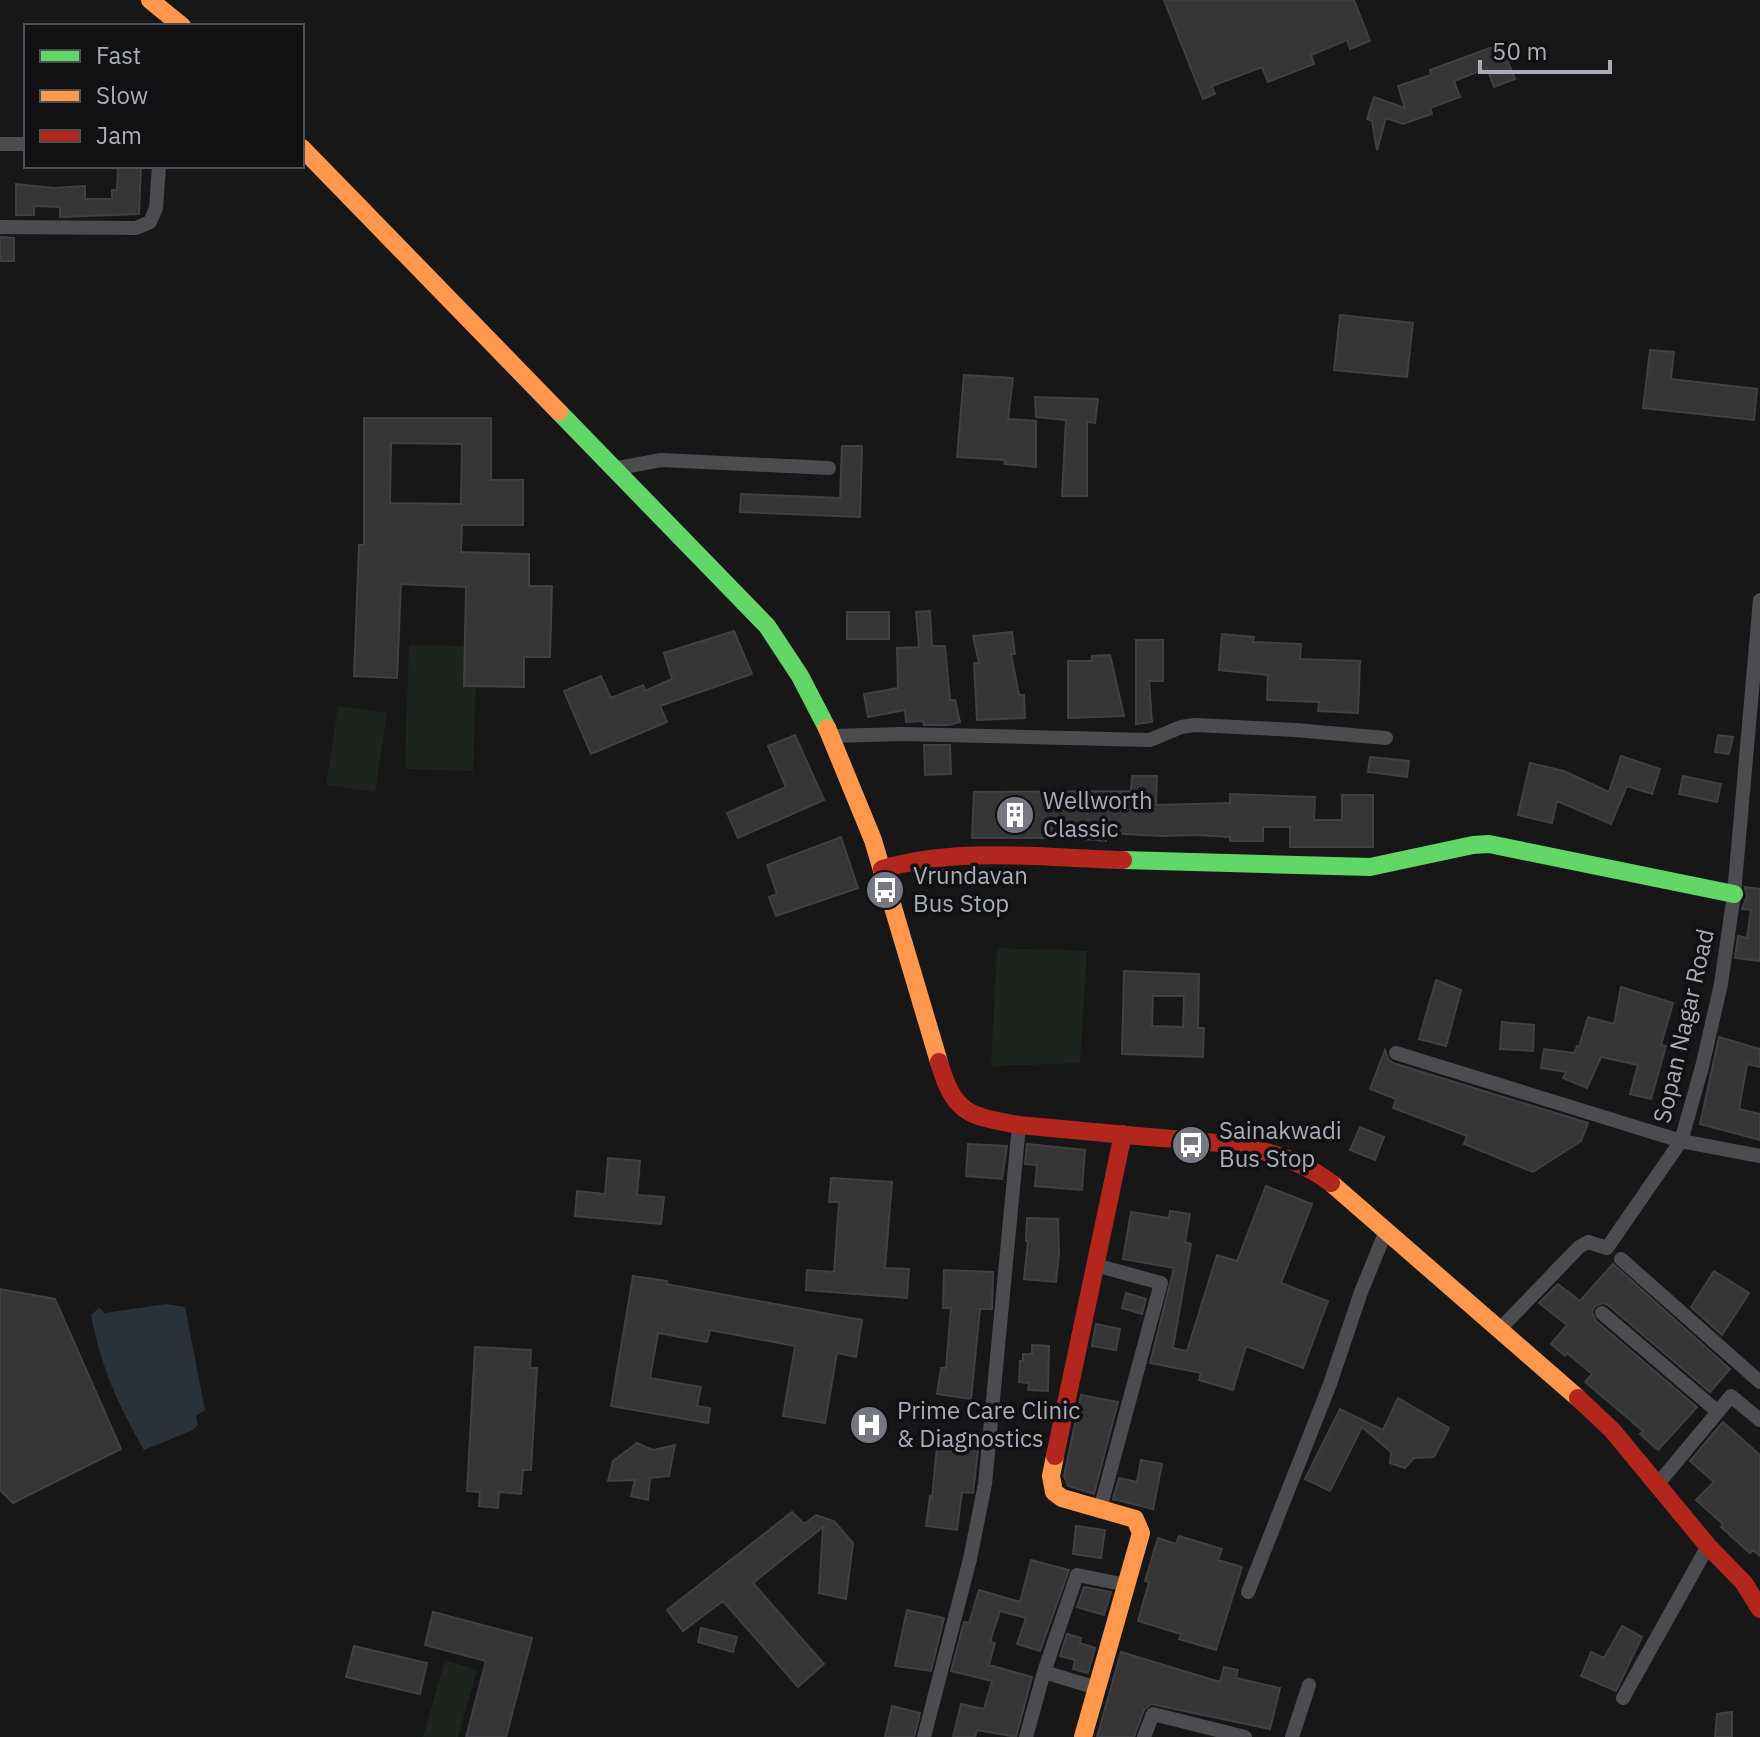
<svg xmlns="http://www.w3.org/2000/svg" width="1760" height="1737" font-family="'IBM Plex Sans',sans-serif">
<rect width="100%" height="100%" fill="#171717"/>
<path fill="#1d241e" d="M409,645L477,647L473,771L405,769Z
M338,706L387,713L375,792L326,785Z
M997,948L1087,951L1080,1063L991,1066Z
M445,1660L477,1670L458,1737H423Z"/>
<path fill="#2a3239" d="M166,1304L185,1307L205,1410L196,1416L198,1425L193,1430L144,1450C119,1407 100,1365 91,1315L99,1308L105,1313Z"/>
<path fill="#353536" stroke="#3f4043" stroke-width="2" fill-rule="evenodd" d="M1164,0H1354L1370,41L1350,49L1347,40L1311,55L1314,64L1268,82L1262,67L1212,86L1215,94L1203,99Z
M1501,44L1515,79L1494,87L1487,68L1454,81L1460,97L1430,108L1432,114L1403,124L1386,118L1377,150L1372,121L1367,119L1374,97L1405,108L1398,86L1431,75L1430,70Z
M118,166H141L139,214L60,217V207L34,206V215H16V184L54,188L85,186V199H112V190H117Z
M0,237L14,238V261H0Z
M1340,315L1413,323L1407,377L1334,370Z
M1650,350L1674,352L1671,379L1757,389L1754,420L1643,408Z
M964,375L1013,378L1008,419L1036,421V467L1005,464V460L957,457Z
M1035,397L1098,399L1095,423L1087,422V496H1062L1066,420L1036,417Z
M364,418H491V480H523V525H462L461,552L529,554V586H552L550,657H524V687L464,686L466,587L401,584L397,678L354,676L359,545H364ZM391,443L462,444L461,504L390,503Z
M842,446H862L860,517L740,512L741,494L840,498Z
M930,611L932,646H945L950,700H955L960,722L949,725H924L923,721L906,722L905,710L868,717L864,694L898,688L897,648L919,647L916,612Z
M847,612H889V639H847Z
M734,631L752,674L660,706L667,722L591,754L564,691L601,676L611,698L643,685L645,691L672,679L664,653Z
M1012,632L1015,654H1011L1019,695H1024L1025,718L977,720L974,663H979L973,636Z
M1222,634L1254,637L1253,642L1301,644L1300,659L1360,661L1358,713L1318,711L1319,702L1267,700L1268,675L1219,670Z
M1136,640H1163V681H1149L1152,722L1136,724Z
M1110,655L1124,716L1068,718V661H1092V656Z
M795,735L824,800L738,838L727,813L786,787L768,746Z
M1718,735L1733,737L1729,754L1715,752Z
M924,745H950L951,774L925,775Z
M1621,756L1660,769L1652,794L1627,786L1611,824L1557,801L1552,823L1518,815L1530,763L1564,771L1609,792Z
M1370,757L1409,761L1407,777L1368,772Z
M1132,776H1157L1156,805L1230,803V794L1315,797L1314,820H1342V795H1373V847H1290V827H1263V841H1230V837L1197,835L1161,836L1106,833V841L1069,838H972L974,792L1131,791Z
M1683,776L1721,784L1717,802L1679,794Z
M841,837L858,888L776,916L769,897L777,894L767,865Z
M1745,887L1760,889V961L1735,958L1738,936L1747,938L1751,910L1742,909L1747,896Z
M1124,971L1199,974L1198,1028H1204L1203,1057L1122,1054ZM1153,996H1184L1183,1027L1152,1026Z
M1436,980L1461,990L1446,1046L1419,1039Z
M1621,987L1673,1003L1661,1045L1666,1046L1651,1099L1630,1094L1638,1065L1601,1057L1587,1088L1563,1078L1566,1072L1541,1068L1544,1049L1574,1053L1577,1046L1579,1047L1588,1017L1614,1024Z
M1502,1022L1534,1025L1533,1051L1500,1049Z
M1719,1037L1760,1049V1067L1747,1064L1739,1109L1760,1114V1140L1700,1124Z
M1385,1050L1388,1059L1393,1063L1588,1123L1581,1141L1533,1172L1464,1144L1467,1136L1393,1108L1396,1099L1370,1089Z
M1360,1127L1384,1137L1375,1160L1350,1150Z
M968,1144L1007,1146L1002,1179L966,1176Z
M1027,1144L1085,1150L1082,1190L1035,1186L1037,1165L1025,1164Z
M608,1158L640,1161L637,1195L664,1197L661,1224L575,1216L577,1191L605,1194Z
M831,1178L892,1182L885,1268L909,1269L907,1298L806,1290L807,1270L834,1272L839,1202H829Z
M1266,1186L1312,1204L1281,1283L1328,1301L1303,1368L1246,1346L1233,1390L1199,1380L1201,1373L1150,1363L1174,1268L1123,1259L1131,1212L1169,1218L1170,1211L1190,1214L1185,1242L1191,1244L1173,1348L1187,1351L1217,1255L1237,1261Z
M1027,1218L1058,1219L1059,1253L1056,1282L1024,1279L1028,1241H1026Z
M1613,1264L1730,1369L1710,1392L1608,1305L1603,1303L1595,1306L1592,1312L1596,1321L1697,1407L1658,1450L1640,1434L1643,1431L1585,1382L1592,1374L1567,1353L1565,1356L1551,1344L1567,1325L1539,1303L1558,1284L1580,1301Z
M944,1270L993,1272L992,1309H980L971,1399L937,1394L941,1368H946L951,1308H943Z
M1714,1271L1749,1293L1722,1335L1691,1307Z
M633,1276L667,1281L666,1284L862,1320L856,1357L837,1353L825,1423L783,1416L795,1346L710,1330L707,1342L658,1333L650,1378L701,1387L697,1406L710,1408L708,1423L611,1406Z
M0,1289L55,1299L121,1449L13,1503L0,1490Z
M1126,1293L1146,1299L1142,1314L1122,1308Z
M1096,1324L1120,1329L1116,1350L1092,1346Z
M1032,1345L1049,1346L1048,1391L1028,1390L1029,1383L1019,1382L1020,1361H1023V1354H1032Z
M475,1347L531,1350L530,1368H537L531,1470H523L521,1494L499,1492L498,1508L479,1506L480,1492L467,1491Z
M1081,1395L1118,1402L1094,1494L1068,1486L1064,1476Z
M1398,1398L1449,1428L1434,1457L1414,1458L1405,1468L1390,1463L1391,1452L1362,1427L1330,1491L1305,1479L1340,1409L1383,1430Z
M1723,1422L1760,1455V1556L1753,1550L1750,1553L1721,1527L1723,1524L1696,1500L1714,1482L1690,1461Z
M637,1443L653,1450L675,1445L669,1476L650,1478L648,1500L631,1496L635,1480L608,1481L613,1461Z
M937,1447L978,1450L973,1493L962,1492L957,1530L926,1526L930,1496L932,1497Z
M1141,1460L1162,1464L1153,1509L1113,1499L1119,1478L1137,1482Z
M792,1512L804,1524L816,1515L834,1521L853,1543L846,1599L819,1593L823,1527L753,1583L824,1664L798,1687L723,1601L683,1631L667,1610Z
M1076,1526L1105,1530L1101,1558L1073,1554Z
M1179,1536L1222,1549L1218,1560L1242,1567L1216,1650L1179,1639L1181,1634L1138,1621L1149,1582L1145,1581L1158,1538L1176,1544Z
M1031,1560L1069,1570L1040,1651L1017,1644L1026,1618L1000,1611L990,1642L995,1643L989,1665L1032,1677L1016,1737L977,1730L975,1737H953L961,1704L984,1709L992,1681L951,1671L964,1622L969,1623L979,1590L1020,1602Z
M1084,1587L1111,1592L1104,1615L1077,1607Z
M907,1610L944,1618L931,1671L895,1666Z
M433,1612L532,1638L506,1737H466L486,1661L425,1645Z
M1622,1626L1642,1637L1616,1691L1581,1676L1591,1652L1604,1658Z
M701,1628L737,1637L733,1652L698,1642Z
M1067,1634L1081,1638L1080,1643L1095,1648L1088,1673L1073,1669L1075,1660L1060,1656Z
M354,1646L427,1663L420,1694L346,1677Z
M1121,1652L1220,1682L1224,1667L1238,1670L1236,1678L1280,1688L1270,1729L1151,1704L1144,1710L1134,1737H1097Z
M892,1706L920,1713L914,1737H885Z
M1732,1712V1737H1715L1717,1714Z"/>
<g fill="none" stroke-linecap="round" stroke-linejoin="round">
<path stroke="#4b4c50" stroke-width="14" d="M0,144H26
M0,227L136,228L150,222L156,208L159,166
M613,469L661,460L829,468
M833,736L902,734L1150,740L1181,727L1195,725L1295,730L1386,738
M1396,1053L1681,1141L1760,1156
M1621,1259L1760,1382
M1095,1265L1161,1283L1100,1509
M1602,1313L1718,1412
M1500,1329L1579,1247L1588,1242L1607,1248L1681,1141L1702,1067L1721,984L1734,894L1760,600
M1657,1485L1731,1396L1760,1420
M1248,1592L1330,1384L1361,1292L1386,1231
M1044,1672L1097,1688
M1623,1698L1708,1546
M924,1737L970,1559L985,1484L1019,1125
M1026,1737L1044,1672L1077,1575L1127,1585
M1144,1737L1153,1714L1245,1737
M1292,1737L1309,1685"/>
<path stroke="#63d668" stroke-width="18" d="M559,412L767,626L800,676L827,728
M1123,860L1370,867L1473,845L1489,844L1734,894"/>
<path stroke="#ff974d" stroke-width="18" d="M150,0L182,26
M302,148L559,412
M827,728L873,840L939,1062
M1331,1183L1578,1398
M1055,1456L1051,1476L1054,1492L1062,1498L1135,1519L1141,1533L1083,1737"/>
<path stroke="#b3261e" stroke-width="18" d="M882,869C958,846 1044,858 1123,860
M939,1062C954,1114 969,1116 1019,1125C1062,1129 1105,1133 1148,1137C1211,1142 1279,1143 1331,1183
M1578,1398L1612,1430L1708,1546L1744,1583L1760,1609
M1055,1456L1123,1134"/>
</g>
<defs>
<g id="building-disc" transform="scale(2)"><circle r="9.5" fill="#757880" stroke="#111113"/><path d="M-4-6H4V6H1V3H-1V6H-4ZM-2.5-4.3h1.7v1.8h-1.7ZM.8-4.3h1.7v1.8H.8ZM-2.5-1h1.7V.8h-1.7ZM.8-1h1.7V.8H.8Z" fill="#fff"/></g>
<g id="bus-disc" transform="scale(2)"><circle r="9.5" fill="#757880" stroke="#111113"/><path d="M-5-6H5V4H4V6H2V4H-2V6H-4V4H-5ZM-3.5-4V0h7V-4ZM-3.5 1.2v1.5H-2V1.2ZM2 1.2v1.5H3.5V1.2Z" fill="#fff"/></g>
<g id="hospital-disc" transform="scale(2)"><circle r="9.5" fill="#757880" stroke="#111113"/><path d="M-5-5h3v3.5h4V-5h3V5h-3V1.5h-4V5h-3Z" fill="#fff"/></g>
</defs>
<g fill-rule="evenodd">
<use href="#building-disc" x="1015" y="815"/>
<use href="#bus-disc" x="885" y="890"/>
<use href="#bus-disc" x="1191" y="1145"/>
<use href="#hospital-disc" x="869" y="1425"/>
</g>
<g text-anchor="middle" stroke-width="7" stroke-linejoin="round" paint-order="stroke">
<g font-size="24" fill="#a8adb8" stroke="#111113" text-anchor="start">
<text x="1043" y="809">Wellworth<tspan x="1043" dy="28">Classic</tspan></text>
<text x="913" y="884">Vrundavan<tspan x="913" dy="28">Bus Stop</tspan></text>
<text x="1219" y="1139">Sainakwadi<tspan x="1219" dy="28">Bus Stop</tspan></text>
<text x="897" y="1419">Prime Care Clinic<tspan x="897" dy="28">&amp; Diagnostics</tspan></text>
</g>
<g font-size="24" fill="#a8adb8" stroke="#111113">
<text transform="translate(1684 1026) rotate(-77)" y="8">Sopan Nagar Road</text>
</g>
</g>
<rect x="24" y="24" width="280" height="144" fill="#111113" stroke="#4d4f55" stroke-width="2"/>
<rect x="40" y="50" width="40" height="12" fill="#63d668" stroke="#4d4f55" stroke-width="2"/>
<text x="96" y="64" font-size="24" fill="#a8adb8">Fast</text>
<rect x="40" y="90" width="40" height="12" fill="#ff974d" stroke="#4d4f55" stroke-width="2"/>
<text x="96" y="104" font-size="24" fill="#a8adb8">Slow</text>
<rect x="40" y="130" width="40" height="12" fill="#b3261e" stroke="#4d4f55" stroke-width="2"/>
<text x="96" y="144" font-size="24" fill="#a8adb8">Jam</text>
<path d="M1480 60v12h130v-12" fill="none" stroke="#a8adb8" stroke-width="4"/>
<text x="1492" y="60" font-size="24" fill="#a8adb8" stroke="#111113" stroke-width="6" paint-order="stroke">50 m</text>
</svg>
